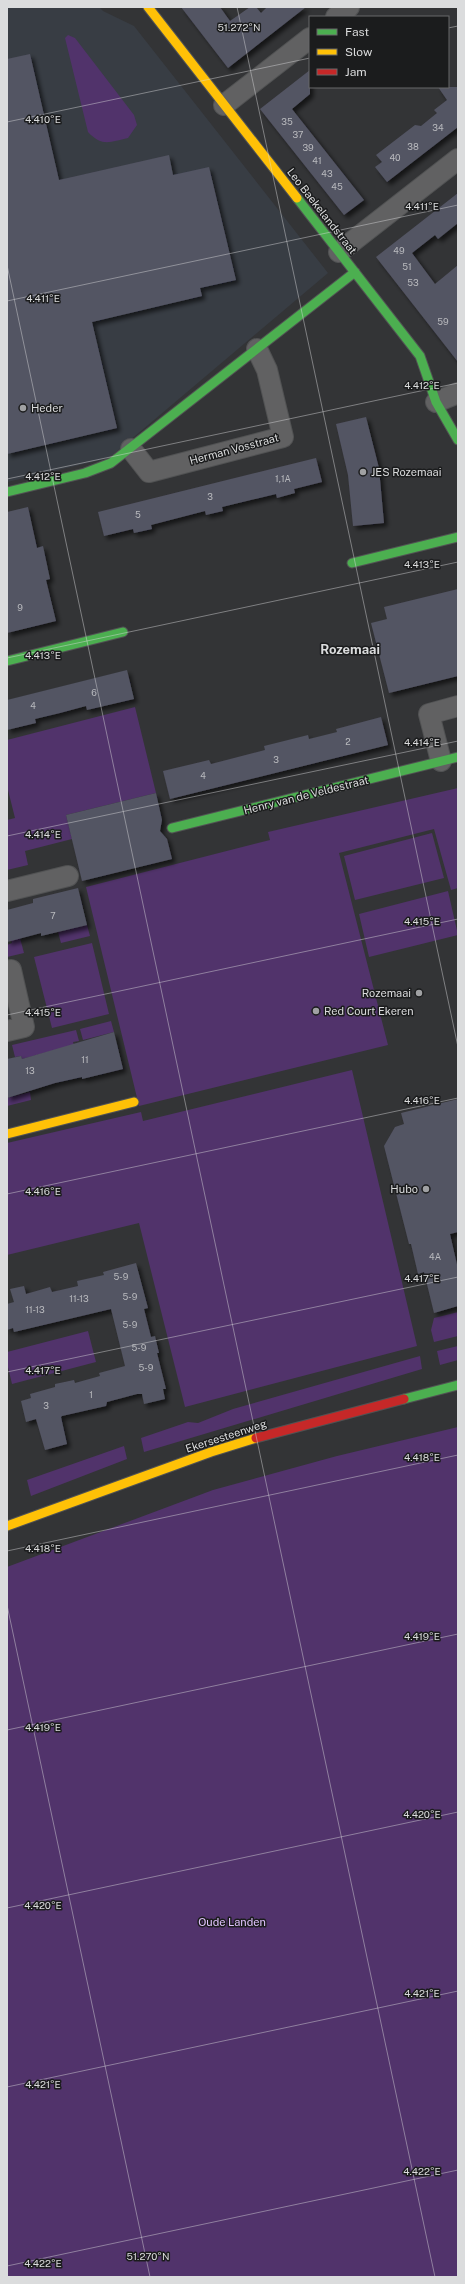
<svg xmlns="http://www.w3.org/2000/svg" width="465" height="2284" font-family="'Public Sans',sans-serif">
<defs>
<filter id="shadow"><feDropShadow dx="3.5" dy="3.5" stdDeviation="2" flood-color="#0009"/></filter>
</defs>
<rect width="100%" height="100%" fill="#333436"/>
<path fill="#383d44" d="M7,7H99L103,11L134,26L328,273L109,458L7,482Z"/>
<path fill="#51336b" d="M68,35L75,38L134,115L137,125L128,138C110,142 102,147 88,132L65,38Z
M135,707L156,793L66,815L72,839L25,851L28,865L7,870V820L15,818L7,786V740Z
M458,788V888L451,890L434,829L339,853L388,1045L139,1106L86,887L270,840L268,832Z
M432,833L444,878L355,900L344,856Z
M448,891L458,935L369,957L359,914Z
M87,925L90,936L61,943L58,932Z
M20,938L24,953L7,957V945L12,943L11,940Z
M92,943L109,1014L52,1028L34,957Z
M111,1021L114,1032L83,1040L80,1029Z
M76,1030L79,1041L73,1042L74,1045L22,1059L21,1056L15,1057L12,1045Z
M352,1070L417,1346L185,1407L139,1223L7,1255V1143L141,1112L143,1121Z
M30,1092L31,1100L7,1106V1098Z
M458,1312V1336L434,1342L431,1330L434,1318Z
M88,1331L96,1362L12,1384L7,1363V1352Z
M458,1346V1360L440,1365L437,1351Z
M420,1356L422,1369L144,1452L141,1438L188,1422L198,1423L233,1409Z
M458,1427V2277H7V1567L213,1490L337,1456Z
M124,1446L127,1459L31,1496L27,1480Z"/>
<path fill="#535463" filter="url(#shadow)" d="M181,7H220L230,21L250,7H256L261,13L267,7H306L228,68Z
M30,54L59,180L169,155L173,175L209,167L236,280L200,288L202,296L92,322L117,428L7,454V59Z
M310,70V94L292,109L364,200L344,215L260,109Z
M438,87H458V127L387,182L375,167L382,162L376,155L415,125L421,126L437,113L434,110L447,100Z
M458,193V223L438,239L435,235L412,253L435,284L458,265V362L376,257Z
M366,417L379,468L384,523L353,526L348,475L336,424Z
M316,458L322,482L294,489L295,493L277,498L276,494L222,507L223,511L206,515L205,511L151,525L152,529L134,533L133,529L104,536L98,512Z
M28,507L37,548L43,546L50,579L46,580L56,621L7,633V512Z
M458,589V676L389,693L371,623L387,619L384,607Z
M127,670L134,699L87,710L86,706L60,713L35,719L36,723L7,730V700Z
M381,717L388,745L170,799L163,771L209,760L211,764L265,750L264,746L308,735L309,739L337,732L336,729Z
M156,793L162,820L160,831L167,839L172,859L82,881L66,815Z
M78,888L87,925L41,936V933L7,942V910L33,903V899Z
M114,1032L123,1069L82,1079V1077L55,1083L7,1098V1059L21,1056L22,1059Z
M458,1099V1232L450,1234L458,1269V1306L434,1313L424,1272L418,1274L411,1244H409L384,1146L395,1127L404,1124L401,1113Z
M136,1263L148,1308L144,1309L151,1337L155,1336L159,1353H157L166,1389H163L165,1399L144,1404L142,1394H137L107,1402L106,1406L62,1416L61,1417L67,1444L45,1450L36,1419L26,1422L21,1401L31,1398L30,1394L55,1387V1384L74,1380L75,1383L100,1376L99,1373L125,1366L111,1309L14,1332L13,1328L7,1330V1304L14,1302L10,1289L24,1286L26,1294L50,1287L52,1292L78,1286L77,1281L104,1275L103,1272Z"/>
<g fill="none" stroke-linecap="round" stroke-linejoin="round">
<g stroke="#515253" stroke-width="22">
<path id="street" d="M336,17L349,7
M224,105L310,38
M339,252L458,159
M436,402L458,393
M131,449L149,472L283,437L267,370L257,349
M441,761L429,714L458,706
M7,891L68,876
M7,971L11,970L24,1027L7,1031"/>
</g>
<g stroke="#515253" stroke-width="11">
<path id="fast" d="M297,198L420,356L436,402L458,440
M7,492L85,473L111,463L355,272
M352,563L458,537
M7,661L123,632
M172,828L458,757
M404,1399L458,1385"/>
</g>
<g stroke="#515253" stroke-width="11">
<path id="slow" d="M148,7L297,198
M7,1134L134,1102
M7,1526L211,1452L256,1438"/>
</g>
<g stroke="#515253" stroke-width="11">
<path id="jam" d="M256,1438L404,1399"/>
</g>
<use href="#street" stroke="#616162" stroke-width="20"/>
<use href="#fast" stroke="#4caf50" stroke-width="9"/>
<use href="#slow" stroke="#ffc107" stroke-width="9"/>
<use href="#jam" stroke="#c62828" stroke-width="9"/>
</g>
<path fill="none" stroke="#dbdcdd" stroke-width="1" stroke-opacity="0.45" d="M237,7L458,1047M448,28L458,26M7,122L310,58M7,265L435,2277M7,301L458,205M7,479L458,383M7,658L458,562M7,836L458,741M7,1015L458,919M7,1194L458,1098M7,1372L458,1277M7,1551L458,1455M7,1605L150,2277M7,1730L458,1634M7,1908L458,1812M7,2087L458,1991M7,2266L458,2170"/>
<g fill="#a0a1a3" stroke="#1b1c1d" stroke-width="1.5">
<circle cx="23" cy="408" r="4"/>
<circle cx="363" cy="472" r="4"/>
<circle cx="419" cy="993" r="4"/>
<circle cx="316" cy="1011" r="4"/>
<circle cx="426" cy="1189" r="4"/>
</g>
<g text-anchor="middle" stroke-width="3" stroke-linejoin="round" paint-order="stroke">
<g font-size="9" fill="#b9babe">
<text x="287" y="125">35</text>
<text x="438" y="131">34</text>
<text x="298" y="138">37</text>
<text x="413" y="150">38</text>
<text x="308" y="151">39</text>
<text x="395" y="161">40</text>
<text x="317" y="164">41</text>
<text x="327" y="177">43</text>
<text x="337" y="190">45</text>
<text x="399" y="254">49</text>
<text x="407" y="270">51</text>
<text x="413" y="286">53</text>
<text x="443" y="325">59</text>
<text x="283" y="482">1,1A</text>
<text x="210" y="500">3</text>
<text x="138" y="518">5</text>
<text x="20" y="611">9</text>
<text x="94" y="696">6</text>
<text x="33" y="709">4</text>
<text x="348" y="745">2</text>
<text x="276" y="763">3</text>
<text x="203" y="779">4</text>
<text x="53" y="919">7</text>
<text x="85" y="1063">11</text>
<text x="30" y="1074">13</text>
<text x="435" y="1260">4A</text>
<text x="121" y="1280">5-9</text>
<text x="130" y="1300">5-9</text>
<text x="79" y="1302">11-13</text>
<text x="35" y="1313">11-13</text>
<text x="130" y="1328">5-9</text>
<text x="139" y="1351">5-9</text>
<text x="146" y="1371">5-9</text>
<text x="91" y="1398">1</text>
<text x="46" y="1409">3</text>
</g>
<g font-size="11" fill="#dbdcdd" stroke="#1b1c1d">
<text transform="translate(322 211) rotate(52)" y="4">Leo Baekelandstraat</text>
<text transform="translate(234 449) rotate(-15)" y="4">Herman Vosstraat</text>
<text transform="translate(306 795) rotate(-14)" y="4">Henry van de Veldestraat</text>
<text transform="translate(226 1436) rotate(-18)" y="4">Ekersesteenweg</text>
</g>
<g font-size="11" fill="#dbdcdd" stroke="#1b1c1d" text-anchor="start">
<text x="31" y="412">Heder</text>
<text x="371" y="476">JES Rozemaai</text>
<text x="411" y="997" text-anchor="end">Rozemaai</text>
<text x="324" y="1015">Red Court Ekeren</text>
<text x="418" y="1193" text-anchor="end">Hubo</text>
</g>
<g font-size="11" fill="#e0c2fd" stroke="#1b1c1d">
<text x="232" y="1926">Oude Landen</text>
</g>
<g font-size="13" font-weight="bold" fill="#dbdcdd" stroke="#1b1c1d">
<text x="350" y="654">Rozemaai</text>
</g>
</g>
<g font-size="10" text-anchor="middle" fill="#dbdcdd" stroke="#1b1c1d" stroke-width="3" stroke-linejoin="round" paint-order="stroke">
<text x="239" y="31">51.272°N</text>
<text x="43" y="123">4.410°E</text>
<text x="422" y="210">4.411°E</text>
<text x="43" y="302">4.411°E</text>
<text x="422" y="389">4.412°E</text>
<text x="43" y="480">4.412°E</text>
<text x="422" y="568">4.413°E</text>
<text x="43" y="659">4.413°E</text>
<text x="422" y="746">4.414°E</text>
<text x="43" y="838">4.414°E</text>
<text x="422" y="925">4.415°E</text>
<text x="43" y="1016">4.415°E</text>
<text x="422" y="1104">4.416°E</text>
<text x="43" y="1195">4.416°E</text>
<text x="422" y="1282">4.417°E</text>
<text x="43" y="1374">4.417°E</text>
<text x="422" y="1461">4.418°E</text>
<text x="43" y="1552">4.418°E</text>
<text x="422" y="1640">4.419°E</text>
<text x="43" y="1731">4.419°E</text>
<text x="422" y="1818">4.420°E</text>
<text x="43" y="1909">4.420°E</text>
<text x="422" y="1997">4.421°E</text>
<text x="43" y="2088">4.421°E</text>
<text x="422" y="2175">4.422°E</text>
<text x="148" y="2260">51.270°N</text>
<text x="43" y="2267">4.422°E</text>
</g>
<rect width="465" height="2284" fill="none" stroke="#dbdcdd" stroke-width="16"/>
<rect x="309" y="16" width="140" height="72" fill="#1b1c1d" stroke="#68696a"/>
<rect x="317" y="29" width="20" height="6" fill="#4caf50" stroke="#68696a"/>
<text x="345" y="36" font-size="12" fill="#dbdcdd">Fast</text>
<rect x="317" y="49" width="20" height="6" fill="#ffc107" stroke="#68696a"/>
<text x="345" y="56" font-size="12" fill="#dbdcdd">Slow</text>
<rect x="317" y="69" width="20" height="6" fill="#c62828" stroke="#68696a"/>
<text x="345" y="76" font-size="12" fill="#dbdcdd">Jam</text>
</svg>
